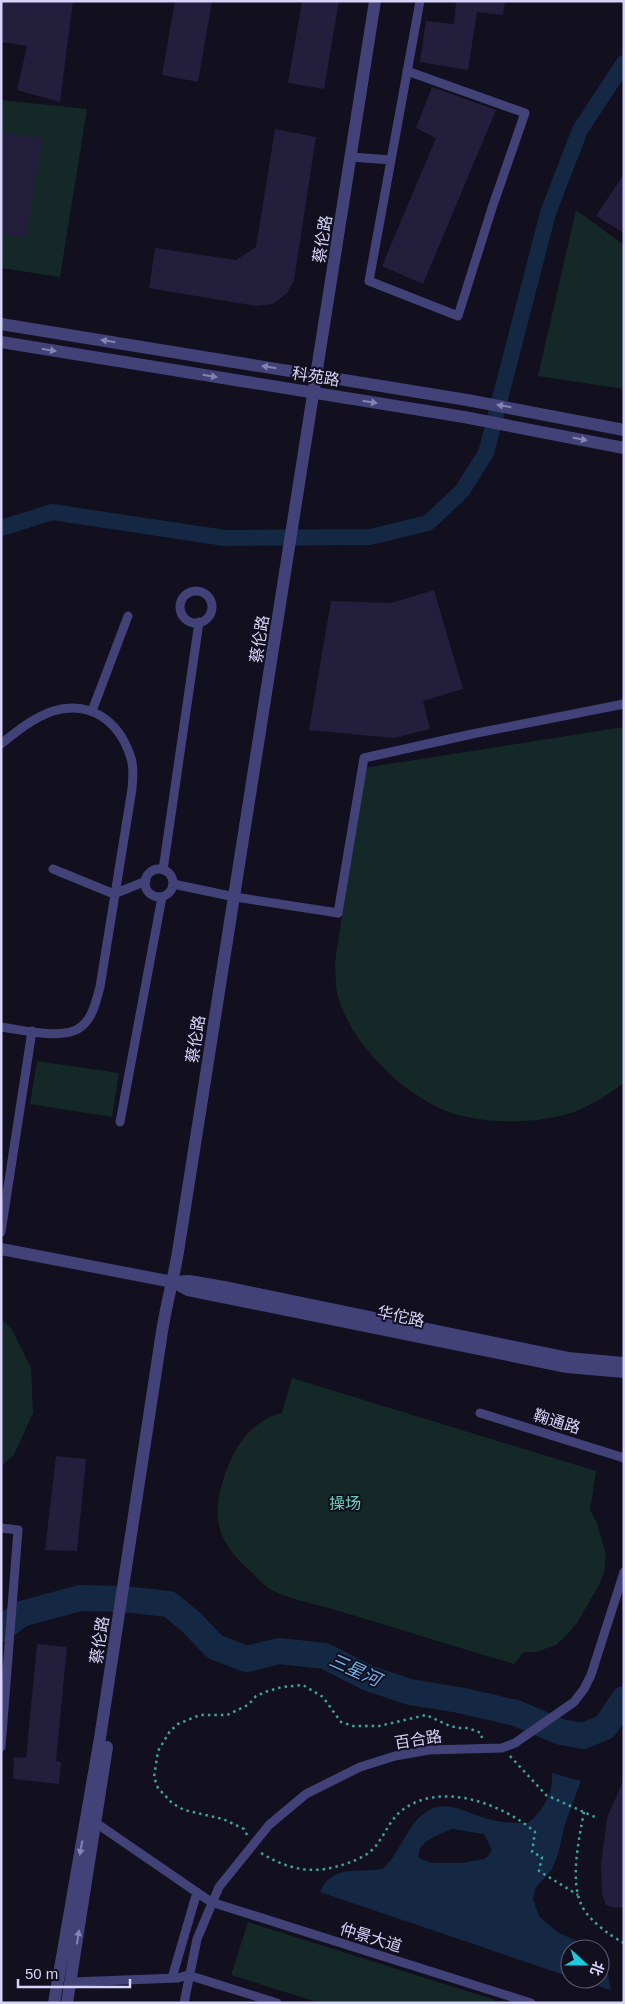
<svg xmlns="http://www.w3.org/2000/svg" width="625" height="2004" font-family="Helvetica,'Noto Sans SC',sans-serif">
<rect width="100%" height="100%" fill="#120f1f"/>
<path fill="#132827" d="M1,100L87,109L60,277L1,268Z
M576,210L624,245V389L538,376Z
M624,727V1083C608,1094 590,1107 571,1113C532,1125 474,1125 437,1107C413,1095 392,1078 374,1058C358,1040 343,1017 337,993C335,983 336,972 335,962L364,768Z
M37,1061L119,1073L112,1117L30,1104Z
M1,1319L11,1328L31,1368L33,1413L14,1455L1,1466Z
M292,1378L596,1471L590,1510L597,1523L606,1555L604,1573L599,1585L577,1623L566,1636L556,1645L536,1652H524L514,1664C453,1646 393,1627 332,1609C316,1604 280,1597 267,1587C260,1582 255,1575 248,1569C217,1541 211,1518 224,1477C233,1449 251,1420 282,1413Z
M248,1922L495,2000L494,2003H320L231,1975Z"/>
<path fill="#152843" fill-rule="evenodd" d="M552,1773L581,1781L565,1824L558,1854L552,1869L535,1889L533,1899L539,1916L557,1932L594,1949H570V1977L320,1892C332,1864 358,1873 383,1869L391,1860L414,1823C442,1790 464,1815 496,1821C506,1823 517,1823 528,1823C543,1812 554,1791 552,1773ZM452,1829L484,1834L492,1850L488,1856L484,1859L462,1863H432L419,1858C415,1842 440,1834 452,1829Z
M600,1953L605,1959L611,1990L577,1979H600Z"/>
<g fill="none" stroke-linecap="round" stroke-linejoin="round">
<path stroke="#152843" stroke-width="16" d="M1,528L52,512L225,538L370,537L428,523L462,491L486,453L548,213L580,130L624,63"/>
<path stroke="#152843" stroke-width="26" d="M1,1629L21,1614L80,1598L122,1599L169,1604L191,1622L215,1647L247,1659L279,1651L325,1656L368,1678L410,1692L459,1700L516,1713L561,1732L583,1736L605,1727L624,1699"/>
</g>
<path fill="#241e3d" d="M1,1H73L60,102L17,90L27,46L1,42Z
M175,1H212L198,82L162,75Z
M302,1H339L324,89L288,83Z
M456,1H505L503,15L477,12L468,70L420,62L426,21L454,24Z
M432,87L496,110L423,284L382,266L436,138L416,128Z
M275,129L316,137L294,280L287,293L273,304L256,306L149,288L155,248L236,260L256,247Z
M1,132L42,138L26,238L1,235Z
M624,174V233L596,216Z
M434,590L463,689L423,701L430,729L394,738L309,730L331,601L391,603Z
M56,1456L86,1459L77,1551L45,1550Z
M37,1644L67,1647L56,1761L61,1762L59,1784L13,1779L14,1757L26,1758Z
M624,1779V1907L614,1908L606,1905L602,1894L601,1864L607,1818Z"/>
<g fill="none" stroke-linecap="round" stroke-linejoin="round">
<path stroke="#3da39b" stroke-width="2.5" stroke-dasharray="2.5 4" stroke-linecap="butt" d="M510,1756L546,1795L597,1818
M584,1812C579,1838 570,1880 581,1904C588,1920 609,1935 624,1943
M247,1835L244,1829L223,1819L184,1810L172,1803L158,1788L154,1777L158,1751L170,1731L178,1724L200,1715H227L248,1705L256,1696L268,1691L282,1687L303,1685L323,1697L341,1722L353,1726H379L426,1715L450,1726L459,1728H468L481,1733L482,1738
M261,1853C291,1871 315,1875 348,1863C356,1860 366,1856 372,1850C384,1838 388,1822 401,1811C440,1780 503,1804 535,1832L532,1852L542,1857L539,1871L578,1895"/>
<path stroke="#424178" stroke-width="9" d="M407,71L525,113L492,208L458,316L369,281L420,1
M351,157L391,160
M180 607a16 16 0 1 1 32 0a16 16 0 1 1-32 0Z
M92,711L128,616
M1,744C17,731 33,718 53,711C89,700 118,720 130,755C134,766 133,777 132,789L100,987C96,1001 93,1017 82,1026C66,1041 22,1030 1,1027
M53,869L114,894L146,881
M145 883a14 14 0 1 1 28 0a14 14 0 1 1-28 0Z
M163,870L199,622
M173,884L235,897L338,913L364,758L472,734L624,704
M120,1122L162,897
M1,1232L32,1031
M480,1413L624,1458
M1,1528L18,1530L1,1747
M96,1823L211,1902L531,2003
M172,1978L197,1892
M71,1982L178,1978L188,1975L277,2003
M184,2003L197,1939L219,1887L269,1825L306,1794L360,1767L395,1756L429,1750L502,1748L515,1743L574,1702L584,1689L591,1675L624,1572"/>
<path stroke="#424178" stroke-width="12" d="M1,1249L173,1282L188,1290L567,1367L624,1372
M173,1282L189,1281L224,1287L568,1358L624,1363"/>
<path stroke="#424178" stroke-width="12" d="M1,324L467,400L624,430
M1,342L464,417L624,448
M54,2003L100,1738L161,1338C165,1309 173,1281 178,1252L375,1
M67,2003L107,1747"/>
</g>
<defs><path id="oneway-solid" d="M-6-.8H1V-3.2L6.5 0L1 3.2V.8H-6Z" transform="scale(1.25)"/></defs>
<g fill="#8583b2">
<use href="#oneway-solid" transform="translate(108 341) rotate(-171)"/>
<use href="#oneway-solid" transform="translate(49 350) rotate(9)"/>
<use href="#oneway-solid" transform="translate(269 367) rotate(-171)"/>
<use href="#oneway-solid" transform="translate(210 376) rotate(9)"/>
<use href="#oneway-solid" transform="translate(370 402) rotate(9)"/>
<use href="#oneway-solid" transform="translate(504 406) rotate(-170)"/>
<use href="#oneway-solid" transform="translate(580 439) rotate(11)"/>
<use href="#oneway-solid" transform="translate(81 1848) rotate(100)"/>
<use href="#oneway-solid" transform="translate(78 1937) rotate(-81)"/>
</g>
<g text-anchor="middle" stroke-width="4" stroke-linejoin="round" paint-order="stroke">
<g font-size="16" fill="#d7d3f9" stroke="#120f1f">
<text transform="translate(322 239) rotate(-81)" y="6">蔡伦路</text>
<text transform="translate(316 376) rotate(9)" y="6">科苑路</text>
<text transform="translate(259 639) rotate(-81)" y="6">蔡伦路</text>
<text transform="translate(195 1039) rotate(-81)" y="6">蔡伦路</text>
<text transform="translate(401 1316) rotate(12)" y="6">华佗路</text>
<text transform="translate(557 1421) rotate(17)" y="6">鞠通路</text>
<text transform="translate(99 1640) rotate(-81)" y="6">蔡伦路</text>
<text transform="translate(418 1739) rotate(-9)" y="6">百合路</text>
<text transform="translate(371 1937) rotate(17)" y="6">仲景大道</text>
</g>
<g font-size="16" fill="#69cfb4" stroke="#120f1f">
<text x="345" y="1509">操场</text>
</g>
<g font-size="18" font-style="italic" fill="#6fb3ec" stroke="#120f1f">
<text transform="translate(355 1670) rotate(24)" y="6">三星河</text>
</g>
</g>
<rect width="625" height="2004" fill="none" stroke="#d7d3f9" stroke-width="5"/>
<g transform="translate(585 1964) rotate(111)"><circle r="24" fill="#120f1f" stroke="#615d76"/>
<path d="M0-4L9 19L0 12L-9 19Z" fill="#1ecadb"/>
<text y="-8" font-size="14" font-weight="bold" text-anchor="middle" fill="#d7d3f9">北</text>
</g>
<path d="M18 1979v8h112v-8" fill="none" stroke="#d7d3f9" stroke-width="2.5"/>
<text x="25" y="1979" font-size="15" fill="#d7d3f9" stroke="#120f1f" stroke-width="4" paint-order="stroke">50 m</text>
</svg>
